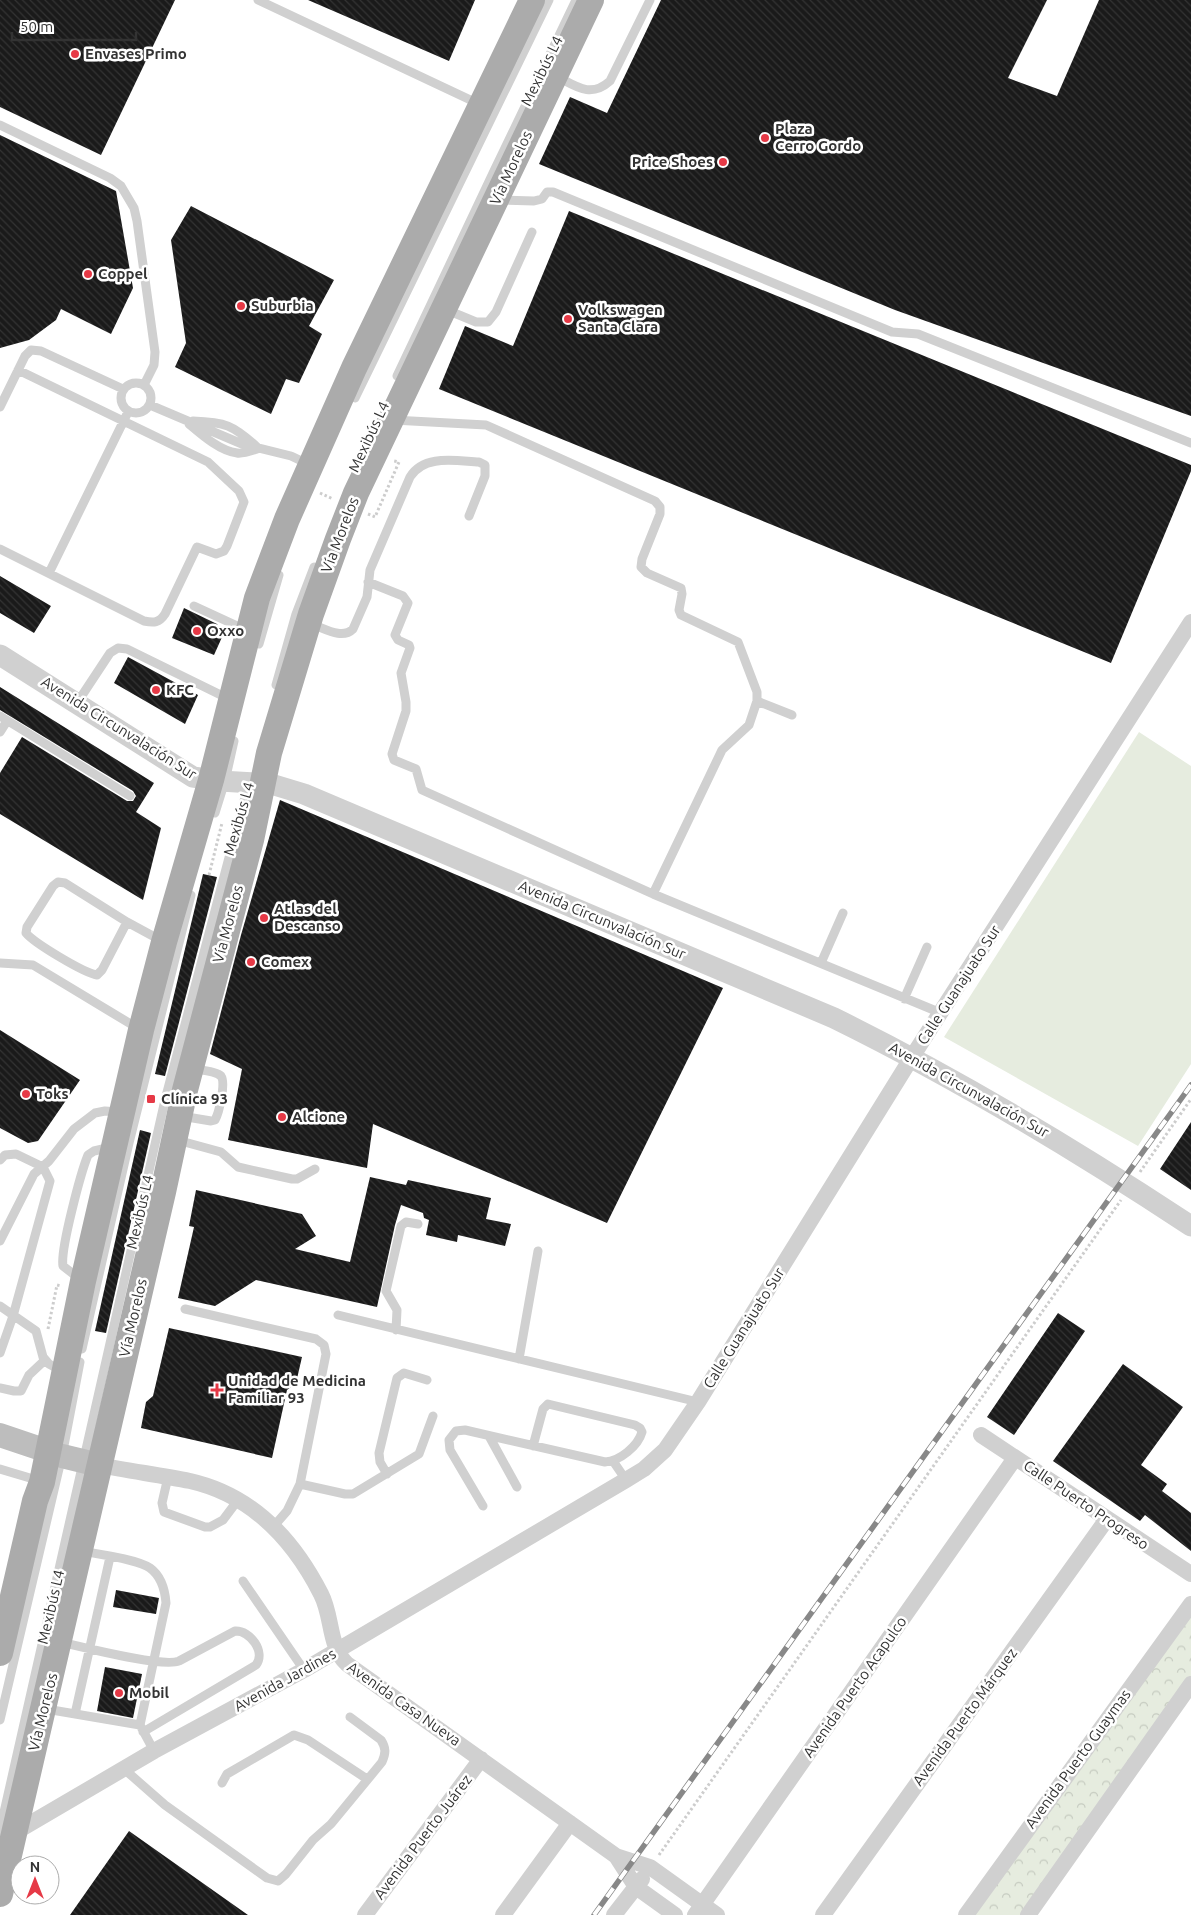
<svg xmlns="http://www.w3.org/2000/svg" width="1191" height="1915" font-family="Ubuntu,sans-serif">
<defs>
<pattern id="park-crowns" width="20" height="18" patternUnits="userSpaceOnUse" patternTransform="scale(1.25)"><rect width="20" height="18" fill="#e6ecdf"/><path d="M2 6a3 3 0 1 1 6 0M12 15a3 3 0 1 1 6 0" fill="none" stroke="#c6cbc0"/></pattern>
<pattern id="building-back-hatch" width="6" height="6" patternUnits="userSpaceOnUse" patternTransform="scale(1.25)"><rect width="6" height="6" fill="#1a1a1a"/><path d="M-1 5l2 2M0 0l6 6M5-1l2 2" fill="none" stroke="#333"/></pattern>
</defs>
<rect width="100%" height="100%" fill="#fff"/>
<path fill="url(#park-crowns)" d="M1191,1615V1679L1022,1915H974Z"/>
<path fill="#e6ecdf" d="M1139,732L1191,766V1064L1138,1146L944,1037Z"/>
<path fill="url(#building-back-hatch)" d="M0,0H175L101,155L0,107Z
M308,0H475L449,61Z
M661,0H1047L1008,78L1057,96L1099,0H1191V416L895,310L539,164L570,97L607,113Z
M0,135L116,191L133,288L111,334L61,309L56,320L29,340L0,348Z
M191,206L334,280L309,326L322,334L299,383L286,379L271,414L175,367L186,343L171,240Z
M569,211L1191,465V471L1111,663L439,389L465,326L513,346Z
M0,576L51,606L34,633L0,613Z
M184,608L217,624L223,635L214,655L172,638Z
M128,657L198,695L185,724L114,683Z
M0,687L154,783L136,812L161,828L143,900L0,814V773L22,737L127,801H133L136,796L133,791L0,710Z
M280,800L723,988L607,1223L373,1124L367,1168L228,1140L242,1069L210,1054L241,935Z
M203,874L217,877L165,1076L155,1074Z
M0,1030L80,1080L38,1141L28,1143L0,1128Z
M1191,1122V1190L1160,1169Z
M140,1130L151,1133L106,1333L95,1331Z
M370,1177L406,1185L408,1180L491,1198L486,1219L511,1224L505,1246L458,1235L457,1242L426,1235L429,1220L424,1218L423,1213L401,1205L395,1225L377,1307L256,1280L215,1306L178,1298L194,1227L189,1226L196,1190L302,1214L316,1236L295,1249L350,1262Z
M1058,1313L1085,1331L1014,1435L987,1417Z
M169,1328L302,1357L296,1383L287,1390L272,1458L141,1428L146,1402L153,1396Z
M1123,1364L1183,1407L1141,1465L1167,1484L1162,1491L1191,1513V1551L1145,1515L1140,1521L1053,1461Z
M116,1590L159,1598L156,1614L113,1607Z
M105,1667L142,1674L133,1718L97,1711Z
M129,1831L248,1915H70Z"/>
<g fill="none" stroke-linecap="round" stroke-linejoin="round">
<path stroke="#cdcdcd" stroke-width="3" stroke-dasharray="2.5 2.5" stroke-linecap="butt" d="M320,493L333,499
M368,514L375,517L399,462L394,461
M209,875L222,823
M1140,1172L1191,1099
M48,1329L57,1285L61,1286
M659,1855L1121,1200"/>
<path stroke="#d0d0d0" stroke-width="9" d="M258,0L479,104
M558,77C577,87 591,98 610,81L650,0
M0,125L110,178L121,186L134,208L137,221L155,352L154,365L144,385
M499,200L534,201L542,199L547,192H553L892,332L918,334L1191,443
M447,310L476,322H488L496,312L532,232
M397,376L494,171L576,0
M121 398a15 15 0 1 1 30 0a15 15 0 1 1-30 0Z
M355,398L549,0
M150,405L242,444L291,456L308,464
M0,407L25,356L31,350L41,351L123,389
M393,420L486,425L655,501L660,507V514L642,559L641,567L647,573L681,588L682,594L679,610L681,615L738,642L757,692V701L749,725L722,750L653,894
M193,421C225,422 233,425 257,447
M189,424C202,435 220,451 237,453C243,454 251,451 257,449
M0,549L144,621C154,623 159,623 165,614L197,547L216,554L224,551L227,546L244,502L239,491L208,462L18,370
M49,573L128,412
M368,582L403,596L408,603L395,635L398,640L409,645L410,648L401,673L406,702V711L392,754L394,760L416,769L422,790L653,894L941,1013
M194,606L246,630
M311,624C324,628 342,640 353,629L367,597L370,570L410,477C424,454 456,461 479,462L485,465V476L469,516
M259,644L279,575
M276,685L296,614L314,567
M757,701L792,715
M77,703L110,653L118,648L127,649L229,699
M0,716L130,796
M0,732L7,721
M215,813L225,781L234,741
M58,882L65,883L127,922L102,970L97,975C84,973 34,943 26,933L27,927L53,886Z
M127,922L162,941
M0,963L33,965L139,1029
M821,963L843,913
M904,999L927,947
M181,1116L211,1121L215,1120C219,1113 226,1083 221,1076C216,1071 200,1070 193,1069
M177,1140L221,1152L238,1167L292,1179H297L315,1169
M0,1160L5,1155L16,1154L43,1167L50,1181L13,1316L0,1353
M0,1241L34,1174L49,1161L74,1129L95,1113L105,1111L119,1112
M81,1280L63,1266C60,1250 81,1172 88,1155L94,1151L111,1147
M0,1306L36,1331L43,1357L49,1364L62,1371
M185,1309L316,1339L324,1345L326,1354L300,1484L287,1511L274,1526
M338,1315L698,1402
M396,1330L397,1310L386,1291L401,1226L406,1222L418,1224
M82,1349L129,1143L191,895
M519,1359L538,1251
M0,1388L14,1391H21L29,1375L45,1360
M489,1436L517,1487
M613,1461L626,1480
M0,1469L40,1481
M387,1474L380,1462L379,1453L397,1378L404,1373L427,1380
M168,1477L162,1503L164,1512L205,1527H210L223,1520L238,1500
M300,1484L345,1494H353L419,1454L433,1416
M483,1506L450,1450L449,1440L456,1431L465,1430L605,1462C620,1461 638,1446 642,1432L640,1428L635,1425L548,1404L543,1409L533,1446
M81,1551C97,1554 137,1559 150,1568C161,1576 165,1590 166,1603L140,1725L154,1751
M243,1581L304,1670
M60,1642C82,1647 163,1668 179,1661L235,1631C250,1630 266,1652 256,1665L143,1732
M46,1709L140,1725
M75,1714L110,1557
M0,1720L62,1456L80,1362
M124,1769L165,1805L267,1878L278,1881L286,1874L313,1840L331,1824L382,1762C386,1753 386,1748 381,1740L350,1717
M222,1783L227,1774L294,1735L308,1740L367,1779
M0,1830L165,1100L249,782"/>
<path stroke="#d0d0d0" stroke-width="16" d="M981,1435L1191,1574
M99,1465C129,1471 160,1475 190,1481C252,1495 293,1539 321,1594C333,1617 328,1646 347,1664L616,1856L650,1867L717,1915
M0,1832L14,1833L154,1751L304,1670L626,1480L644,1469L665,1450L698,1402L912,1057L1191,622
M616,1856L636,1887L675,1915
M365,1915L481,1759
M503,1915L570,1823
M614,1915L642,1879
M695,1915L1015,1458
M823,1915L1107,1519
M966,1915L1191,1604
M1028,1915L1191,1684"/>
<path stroke="#d0d0d0" stroke-width="21" d="M0,655L193,777L220,781L271,784L304,794L834,1018C958,1079 1076,1150 1191,1226"/>
<path stroke="#bdbdbd" stroke-width="24" d="M0,1435L62,1456L99,1465"/>
<path stroke="#ababab" stroke-width="26" d="M0,1653L35,1501L42,1482L83,1281L141,1030L164,942L211,780L257,598L287,519L354,368L532,0
M0,1894L163,1192L185,1090L251,840L269,753L311,614L338,539L356,493L591,0"/>
<g stroke="#888" stroke-width="5.5">
<path id="rail" d="M594,1915L1191,1085"/>
</g>
<use href="#rail" stroke="#fff" stroke-width="4" stroke-dasharray="11" stroke-linecap="butt"/>
</g>
<g fill="#e63946" stroke="#fff" stroke-width="2">
<circle cx="75" cy="54" r="5"/>
<circle cx="765" cy="138" r="5"/>
<circle cx="723" cy="162" r="5"/>
<circle cx="88" cy="274" r="5"/>
<circle cx="241" cy="306" r="5"/>
<circle cx="568" cy="319" r="5"/>
<circle cx="197" cy="631" r="5"/>
<circle cx="156" cy="690" r="5"/>
<circle cx="264" cy="918" r="5"/>
<circle cx="251" cy="962" r="5"/>
<circle cx="26" cy="1094" r="5"/>
<rect x="146" y="1094" width="10" height="10" rx="2.5"/>
<circle cx="282" cy="1117" r="5"/>
<path d="M214.5 1382.5h5v5h5v5h-5v5h-5v-5h-5v-5h5z"/>
<circle cx="119" cy="1693" r="5"/>
</g>
<g text-anchor="middle" stroke-width="5" stroke-linejoin="round" paint-order="stroke">
<g font-size="15" font-weight="bold" fill="#333" stroke="#fff" text-anchor="start">
<text x="85" y="59">Envases Primo</text>
<text x="775" y="134">Plaza<tspan x="775" dy="17">Cerro Gordo</tspan></text>
<text x="713" y="167" text-anchor="end">Price Shoes</text>
<text x="98" y="279">Coppel</text>
<text x="251" y="311">Suburbia</text>
<text x="578" y="315">Volkswagen<tspan x="578" dy="17">Santa Clara</tspan></text>
<text x="207" y="636">Oxxo</text>
<text x="166" y="695">KFC</text>
<text x="274" y="914">Atlas del<tspan x="274" dy="17">Descanso</tspan></text>
<text x="261" y="967">Comex</text>
<text x="36" y="1099">Toks</text>
<text x="161" y="1104">Clínica 93</text>
<text x="292" y="1122">Alcione</text>
<text x="228" y="1386">Unidad de Medicina<tspan x="228" dy="17">Familiar 93</tspan></text>
<text x="129" y="1698">Mobil</text>
</g>
<g font-size="15" fill="#333" stroke="#fff">
<text transform="translate(542 71) rotate(-64)" y="5">Mexibús L4</text>
<text transform="translate(511 168) rotate(-65)" y="5">Vía Morelos</text>
<text transform="translate(369 437) rotate(-65)" y="5">Mexibús L4</text>
<text transform="translate(340 535) rotate(-69)" y="5">Vía Morelos</text>
<text transform="translate(119 728) rotate(32)" y="5">Avenida Circunvalación Sur</text>
<text transform="translate(239 819) rotate(-74)" y="5">Mexibús L4</text>
<text transform="translate(602 920) rotate(23)" y="5">Avenida Circunvalación Sur</text>
<text transform="translate(228 924) rotate(-75)" y="5">Vía Morelos</text>
<text transform="translate(959 985) rotate(-57)" y="5">Calle Guanajuato Sur</text>
<text transform="translate(969 1090) rotate(29)" y="5">Avenida Circunvalación Sur</text>
<text transform="translate(140 1212) rotate(-77)" y="5">Mexibús L4</text>
<text transform="translate(133 1318) rotate(-77)" y="5">Vía Morelos</text>
<text transform="translate(744 1328) rotate(-58)" y="5">Calle Guanajuato Sur</text>
<text transform="translate(1086 1505) rotate(34)" y="5">Calle Puerto Progreso</text>
<text transform="translate(51 1607) rotate(-77)" y="5">Mexibús L4</text>
<text transform="translate(285 1680) rotate(-29)" y="5">Avenida Jardines</text>
<text transform="translate(855 1687) rotate(-55)" y="5">Avenida Puerto Acapulco</text>
<text transform="translate(404 1704) rotate(35)" y="5">Avenida Casa Nueva</text>
<text transform="translate(43 1712) rotate(-76)" y="5">Vía Morelos</text>
<text transform="translate(965 1717) rotate(-54)" y="5">Avenida Puerto Márquez</text>
<text transform="translate(1078 1759) rotate(-54)" y="5">Avenida Puerto Guaymas</text>
<text transform="translate(423 1837) rotate(-53)" y="5">Avenida Puerto Juárez</text>
</g>
</g>
<g transform="translate(35 1880)"><circle r="24" fill="#ffffff" stroke="#adadad"/>
<path d="M0-4L9 19L0 12L-9 19Z" fill="#e63946"/>
<text y="-8" font-size="14" font-weight="bold" text-anchor="middle" fill="#333333">N</text>
</g>
<path d="M12 32v8h124v-8" fill="none" stroke="#333333" stroke-width="2.5"/>
<text x="20" y="32" font-size="15" fill="#333333" stroke="#ffffff" stroke-width="4" paint-order="stroke">50 m</text>
</svg>
